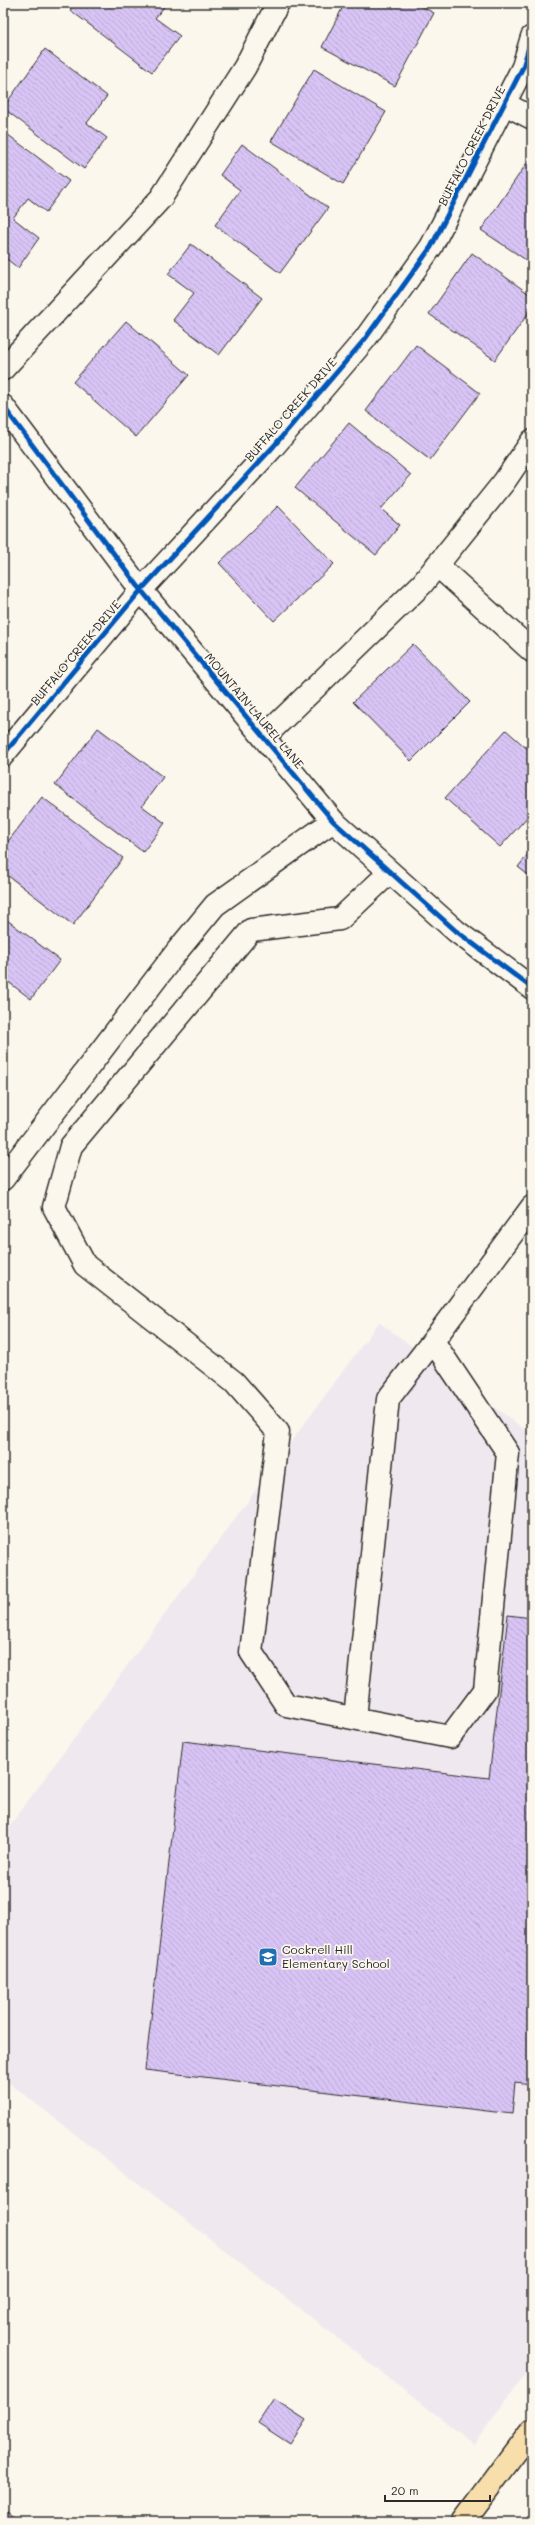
<svg xmlns="http://www.w3.org/2000/svg" width="535" height="2525" font-family="Mali,sans-serif">
<defs>
<pattern id="building-back-hatch" width="6" height="6" patternUnits="userSpaceOnUse"><rect width="6" height="6" fill="#d8c4f5"/><path d="M-1 5l2 2M0 0l6 6M5-1l2 2" fill="none" stroke="#baa9d2"/></pattern>
</defs>
<rect width="100%" height="100%" fill="#fbf7ec"/>
<filter id="ink" filterUnits="userSpaceOnUse"><feTurbulence type="fractalNoise" baseFrequency=".025" numOctaves="2"/><feDisplacementMap in="SourceGraphic" scale="8" xChannelSelector="R" yChannelSelector="G"/><feConvolveMatrix kernelMatrix="1 2 1 2 8 2 1 2 1" color-interpolation-filters="sRGB"/></filter>
<g filter="url(#ink)">
<path fill="#f0e8ef" d="M379,1322L532,1435V2366L474,2444L3,2078V1835Z"/>
<path fill="url(#building-back-hatch)" stroke="#2b2b2b" d="M75,3H158L164,7L155,18L180,36L152,72L70,10Z
M345,3H415L434,13L395,86L322,47Z
M45,49L107,96L87,123L107,138L84,169L3,108Z
M314,69L386,112L343,184L271,141Z
M3,131L69,181L46,212L28,198L13,218L39,238L18,268L3,256Z
M242,144L328,208L280,273L215,225L240,190L220,175Z
M529,160L532,162V264L481,230Z
M191,244L262,298L219,355L173,320L194,293L168,274Z
M472,253L532,296V308L495,360L429,314Z
M126,321L189,375L136,437L73,382Z
M416,345L480,393L430,460L366,411Z
M349,423L411,475L381,509L400,525L376,555L295,488Z
M278,506L334,564L274,621L219,563Z
M413,644L470,702L411,761L353,702Z
M98,728L163,777L142,806L165,823L143,852L55,785Z
M506,730L532,753V812L500,847L445,798Z
M42,797L123,858L73,925L3,872V848Z
M532,849V878L518,867Z
M3,917L60,960L31,999L3,978Z
M508,1615L532,1618V2084L515,2082L512,2114L145,2070L183,1741L489,1778Z
M274,2399L306,2420L290,2444L258,2423Z
M3,2510L19,2522H3Z"/>
<g fill="none" stroke-linecap="round" stroke-linejoin="round">
<g stroke="#2b2b2b" stroke-width="25">
<path id="minor" d="M505,104L532,118
M3,369L161,198L245,67L278,3
M3,406L141,590L333,821L456,931L532,988
M437,565L532,651
M264,737L422,584L504,482L532,441
M3,755L141,590L273,447L365,339L431,247L523,67L532,37
M390,872L340,919L251,930L71,1146L54,1207L85,1265L234,1382L278,1432L251,1652L286,1705L450,1737L485,1690L508,1453L433,1341L532,1207
M3,1179L178,950L215,905L333,821
M355,1718L388,1399L433,1341"/>
</g>
<g stroke="#2b2b2b" stroke-width="25">
<path id="major" d="M463,2522L532,2430"/>
</g>
<use href="#minor" stroke="#fbf7ec" stroke-width="22"/>
<use href="#major" stroke="#f8deab" stroke-width="22"/>
<g stroke="#fbf7ec" stroke-width="8">
<path id="cycleway" d="M3,406L141,590L333,821L456,931L532,988
M3,755L141,590L273,447L365,339L431,247L523,67L532,37"/>
</g>
<use href="#cycleway" stroke="#0057b8" stroke-width="5"/>
</g>
</g>
<defs>
<g id="school-square" transform="scale(1)"><rect x="-9" y="-9" width="18" height="18" rx="4" fill="#1f6fb2" stroke="#fbf7ec"/><path d="M0-5L7-2L0 1L-7-2ZM-4 1L0 2.5L4 1V4Q0 6-4 4Z" fill="#fff"/></g>
</defs>
<g fill-rule="evenodd">
<use href="#school-square" x="268" y="1957"/>
</g>
<g text-anchor="middle" stroke-width="3.5" stroke-linejoin="round" paint-order="stroke">
<g font-size="12" fill="#2b2b2b" stroke="#fbf7ec">
<text transform="translate(472 146) rotate(-63)" y="4">BUFFALO CREEK DRIVE</text>
<text transform="translate(291 410) rotate(-49)" y="4">BUFFALO CREEK DRIVE</text>
<text transform="translate(76 653) rotate(-50)" y="4">BUFFALO CREEK DRIVE</text>
<text transform="translate(254 711) rotate(50)" y="4">MOUNTAIN LAUREL LANE</text>
</g>
<g font-size="12" fill="#2b2b2b" stroke="#fbf7ec" text-anchor="start">
<text x="282" y="1954">Cockrell Hill<tspan x="282" dy="14">Elementary School</tspan></text>
</g>
</g>
<rect width="535" height="2525" fill="none" stroke="#fbf7ec" stroke-width="16"/>
<rect x="8" y="8" width="519" height="2509" fill="none" stroke="#2b2b2b" stroke-width="1.5" filter="url(#ink)"/>
<path d="M385 2495v6h105v-6" fill="none" stroke="#2b2b2b" stroke-width="2"/>
<text x="391" y="2495" font-size="12" fill="#2b2b2b" stroke="#fbf7ec" stroke-width="3" paint-order="stroke">20 m</text>
</svg>
